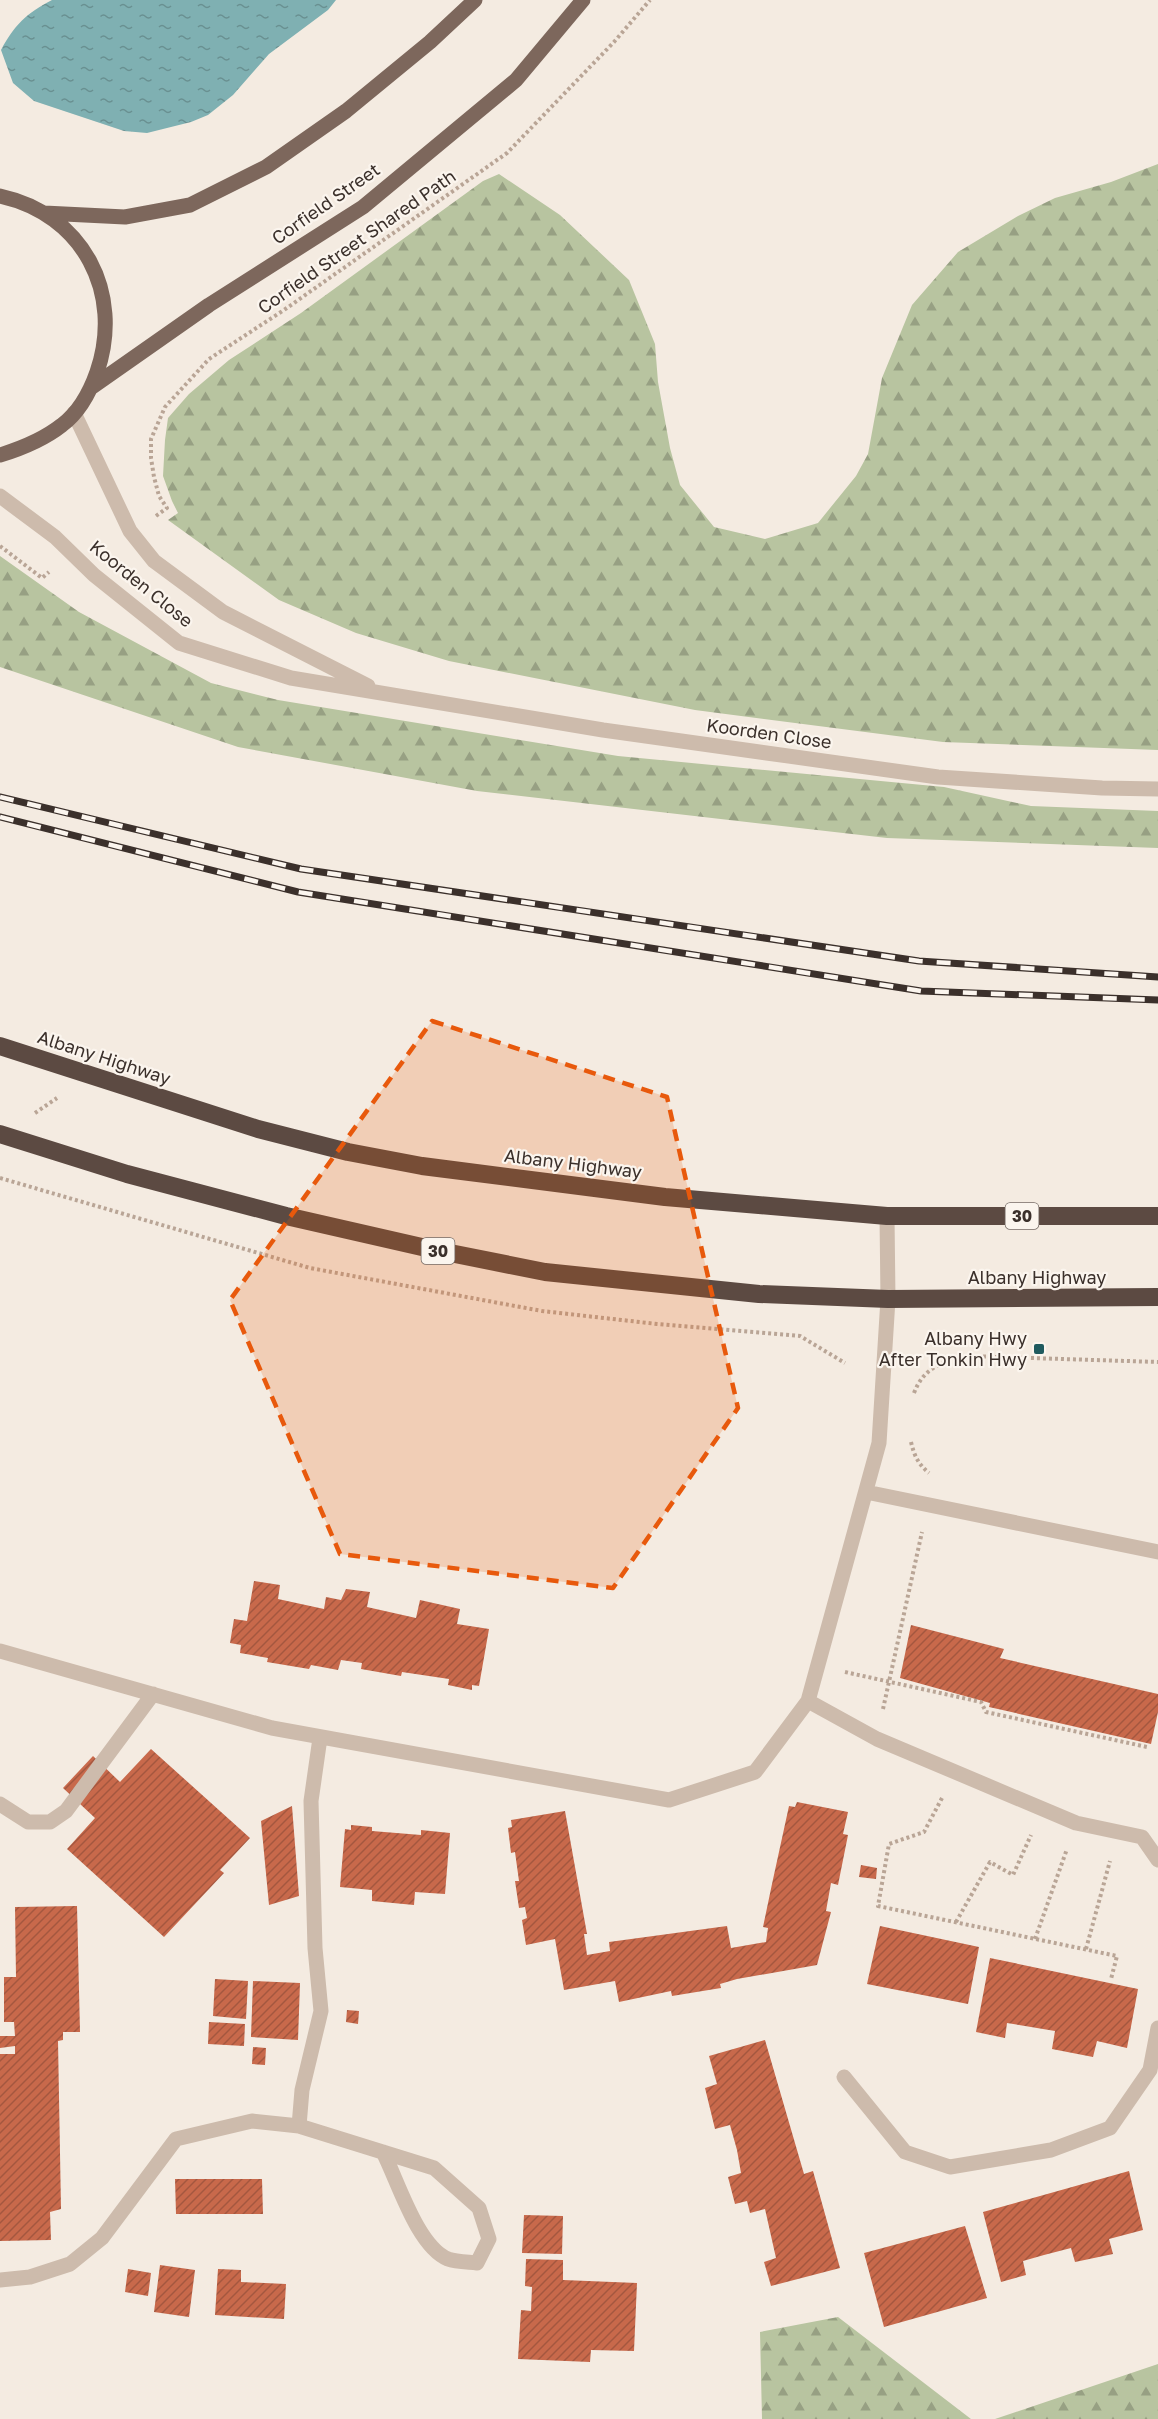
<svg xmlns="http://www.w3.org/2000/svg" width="1158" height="2419" font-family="'Golos Text',sans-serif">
<defs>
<pattern id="forest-firs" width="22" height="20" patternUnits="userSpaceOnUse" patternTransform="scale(1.5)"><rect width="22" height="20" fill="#b8c4a0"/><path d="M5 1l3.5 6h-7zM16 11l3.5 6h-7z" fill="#97a083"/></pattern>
<pattern id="water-ripples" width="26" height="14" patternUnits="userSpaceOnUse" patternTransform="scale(1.5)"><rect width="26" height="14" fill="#7fb0b2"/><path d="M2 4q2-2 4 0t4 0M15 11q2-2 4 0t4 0" fill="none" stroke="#699091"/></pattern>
<pattern id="building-hatch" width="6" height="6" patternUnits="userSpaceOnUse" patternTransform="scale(1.5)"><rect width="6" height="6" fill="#c8694b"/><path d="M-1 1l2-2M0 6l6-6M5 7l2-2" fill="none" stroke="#a4573f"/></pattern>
</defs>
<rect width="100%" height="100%" fill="#f4ebe1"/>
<path fill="url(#forest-firs)" d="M1158,164V750L943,742L695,710L449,661L356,633L279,600L168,520L178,513L172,501L163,476L165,440L168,418L189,394L229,360L301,313L483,181L499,174L560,215L629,280L655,344L658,382L670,448L680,485L714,527L765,539L818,523L856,476L868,454L882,378L912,305L958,252L1018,216L1055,198L1111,182Z
M0,556L79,612L211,683L278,700L618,756L944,787L1031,806L1158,811V848L887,838L477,791L238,747L0,667Z
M838,2317L971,2419H762L760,2332Z
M1158,2364V2419H995Z"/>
<path fill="url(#water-ripples)" d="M52,0H336L328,10L269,54L233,95L208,115L191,122L147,133L124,131L34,101L13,83L1,50C15,24 26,14 52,0Z"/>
<path fill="url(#building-hatch)" d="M254,1581L280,1585L278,1599L324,1609L326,1597L341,1600L346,1589L370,1592L367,1607L416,1618L420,1600L460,1609L457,1624L489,1629L479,1686L472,1685V1690L448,1685L449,1679L402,1672L401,1676L361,1669L362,1663L341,1660L338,1670L311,1665L309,1669L267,1662L268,1658L240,1653L241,1645L230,1643L234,1619L247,1621Z
M911,1625L1004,1649L1000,1658L1158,1694V1712L1151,1744L989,1707L990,1703L900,1678Z
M151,1749L250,1838L220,1870L224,1873L164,1937L67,1849L95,1818L63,1788L93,1756L120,1782Z
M797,1802L848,1812L843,1834L848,1835L838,1885L831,1883L826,1911L831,1912L817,1965L737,1979L720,1984L721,1988L672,1996L671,1991L619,2002L615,1981L564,1990L555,1939L526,1945L522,1920L527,1918L525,1907L519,1908L515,1881H519L515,1852L511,1853L508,1828L512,1827L511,1820L565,1811L587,1934H584L587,1955L610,1951L609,1942L727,1926L731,1948L766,1942L768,1928L763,1927L772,1884L789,1806L795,1807Z
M292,1806L299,1896L269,1905L261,1821Z
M351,1825L372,1827V1831L421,1835V1830L450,1833L445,1894L415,1892L414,1905L372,1901V1890L340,1887L345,1829L351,1830Z
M861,1865L877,1868L876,1879L859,1877Z
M77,1906L80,2032H63V2040L58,2041L61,2209L50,2212L51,2240L0,2241V2054H15V2046L0,2048V2036H15L14,2022H4V1977H16L15,1907Z
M880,1926L979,1947L968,2004L867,1984Z
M990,1958L1138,1989L1127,2048L1097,2041L1093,2057L1052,2049L1055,2031L1007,2023L1005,2038L976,2032Z
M215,1979L248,1981L246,2019L213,2016Z
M253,1981L300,1983L298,2040L251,2037Z
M347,2010L359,2011L358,2024L346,2022Z
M209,2022L245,2024L244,2046L208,2044Z
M765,2040L804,2174L813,2171L840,2268L771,2286L764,2262L776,2258L765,2209L750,2213L747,2201L735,2204L728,2177L741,2173L737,2150L730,2125L715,2129L705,2088L717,2084L709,2056Z
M253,2047L266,2048L265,2065L252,2064Z
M1129,2171L1143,2230L1109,2239L1113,2254L1075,2262L1071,2248L1044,2255L1023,2261L1026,2275L1001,2282L983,2212Z
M175,2179H262L263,2214H176Z
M524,2215L563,2216L562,2254L522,2253Z
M965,2226L987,2298L884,2327L864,2253Z
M526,2259L563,2260V2280L637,2283L634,2351L591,2350L590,2362L518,2359L521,2310L531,2311L532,2287L525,2286Z
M160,2265L195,2270L189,2317L154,2312Z
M128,2269L151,2273L148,2296L125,2292Z
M218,2269L241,2270V2282L286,2284L284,2319L215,2315Z"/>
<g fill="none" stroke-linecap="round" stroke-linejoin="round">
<path stroke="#b9a596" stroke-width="4" stroke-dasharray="3 3" stroke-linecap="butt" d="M156,516L167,508L159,496L154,477L151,458V439L165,407L209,359L284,310L507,153L614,42L650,0
M0,546L42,578L49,572
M35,1113L57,1098
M0,1178L310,1268L542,1311L657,1324L800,1336L845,1363
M914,1393C924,1367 941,1363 967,1356L1158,1362
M911,1442C914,1455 918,1464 929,1473
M845,1672L981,1702L986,1712L1147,1747
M883,1709L922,1532
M942,1798L924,1832L889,1844L878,1906L1117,1956L1111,1979
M956,1922L990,1862L1013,1875L1031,1835
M1035,1939L1067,1849
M1086,1949L1110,1861"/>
<path stroke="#cdbbac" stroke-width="15" d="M74,413L130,531L154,561L223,612L368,686
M0,496L55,537L94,575L179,643L291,678L603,730L938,777L1102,788L1158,789
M866,1492L1158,1552
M0,1651L272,1728L669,1800L755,1772L808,1701L879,1443L888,1299L887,1216
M808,1701L877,1739L1076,1823L1142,1837L1158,1860
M0,1804L28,1822H50L66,1811L153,1694
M844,2077L905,2152L950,2167L1051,2150L1110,2128L1150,2070L1158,2028
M299,2126L302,2090L321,2011L315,1948L311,1801L320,1738
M0,2280L30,2277L70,2264L102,2238L176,2139L252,2121L299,2126L434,2168L479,2208L489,2239L477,2263C468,2262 456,2262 448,2259C417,2246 398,2181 383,2152"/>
<path stroke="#7d675c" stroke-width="15" d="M0,196C83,214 124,293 97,372C90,392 78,413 62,425C43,440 23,448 0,455
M44,213L125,217L190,205L266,167L346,111L430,42L475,0
M92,387L209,305L363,207L516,80L583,0"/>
<path stroke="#5c4a42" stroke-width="18" d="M0,1046L258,1129L348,1152L422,1166L665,1197L887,1216H1158
M0,1134L127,1174L286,1216L435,1250L545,1272L759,1294L888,1299L1158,1297"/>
<g stroke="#3b302b" stroke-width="7">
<path id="rail" d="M0,797L301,869L919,961L1158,977
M0,817L298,892L921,991L1158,1000"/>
</g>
<use href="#rail" stroke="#fbf5ee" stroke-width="4.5" stroke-dasharray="14" stroke-linecap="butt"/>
</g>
<path fill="#e8590c" fill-opacity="0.2" stroke="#e8590c" stroke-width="4.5" stroke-dasharray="12 8" stroke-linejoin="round" d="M432,1021L667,1097L738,1408L613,1588L340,1554L230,1300Z"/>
<rect fill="#1f5a5e" stroke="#fbf5ee" stroke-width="2" x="1033" y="1343" width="12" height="12" rx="3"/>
<g text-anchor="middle" stroke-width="4.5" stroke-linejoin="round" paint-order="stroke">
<g fill="#fbf5ee" stroke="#756b66" stroke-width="1.5">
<rect x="1005.5" y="1203" width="33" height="26" rx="4.5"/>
<rect x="421.5" y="1238" width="33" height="26" rx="4.5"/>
</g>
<g font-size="16" font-weight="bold" fill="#3b302b">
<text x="1022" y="1222">30</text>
<text x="438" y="1257">30</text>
</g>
<g font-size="18" fill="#3b302b" stroke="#fbf5ee">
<text transform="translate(326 204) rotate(-35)" y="6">Corfield Street</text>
<text transform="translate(357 242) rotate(-35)" y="6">Corfield Street Shared Path</text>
<text transform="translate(141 584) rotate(39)" y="6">Koorden Close</text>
<text transform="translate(769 734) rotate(8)" y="6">Koorden Close</text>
<text transform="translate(104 1058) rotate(18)" y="6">Albany Highway</text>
<text transform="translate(573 1164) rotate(7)" y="6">Albany Highway</text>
<text x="1037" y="1284">Albany Highway</text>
</g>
<g font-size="18" fill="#3b302b" stroke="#fbf5ee" text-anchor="end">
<text x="1027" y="1345">Albany Hwy<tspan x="1027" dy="21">After Tonkin Hwy</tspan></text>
</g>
</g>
</svg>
